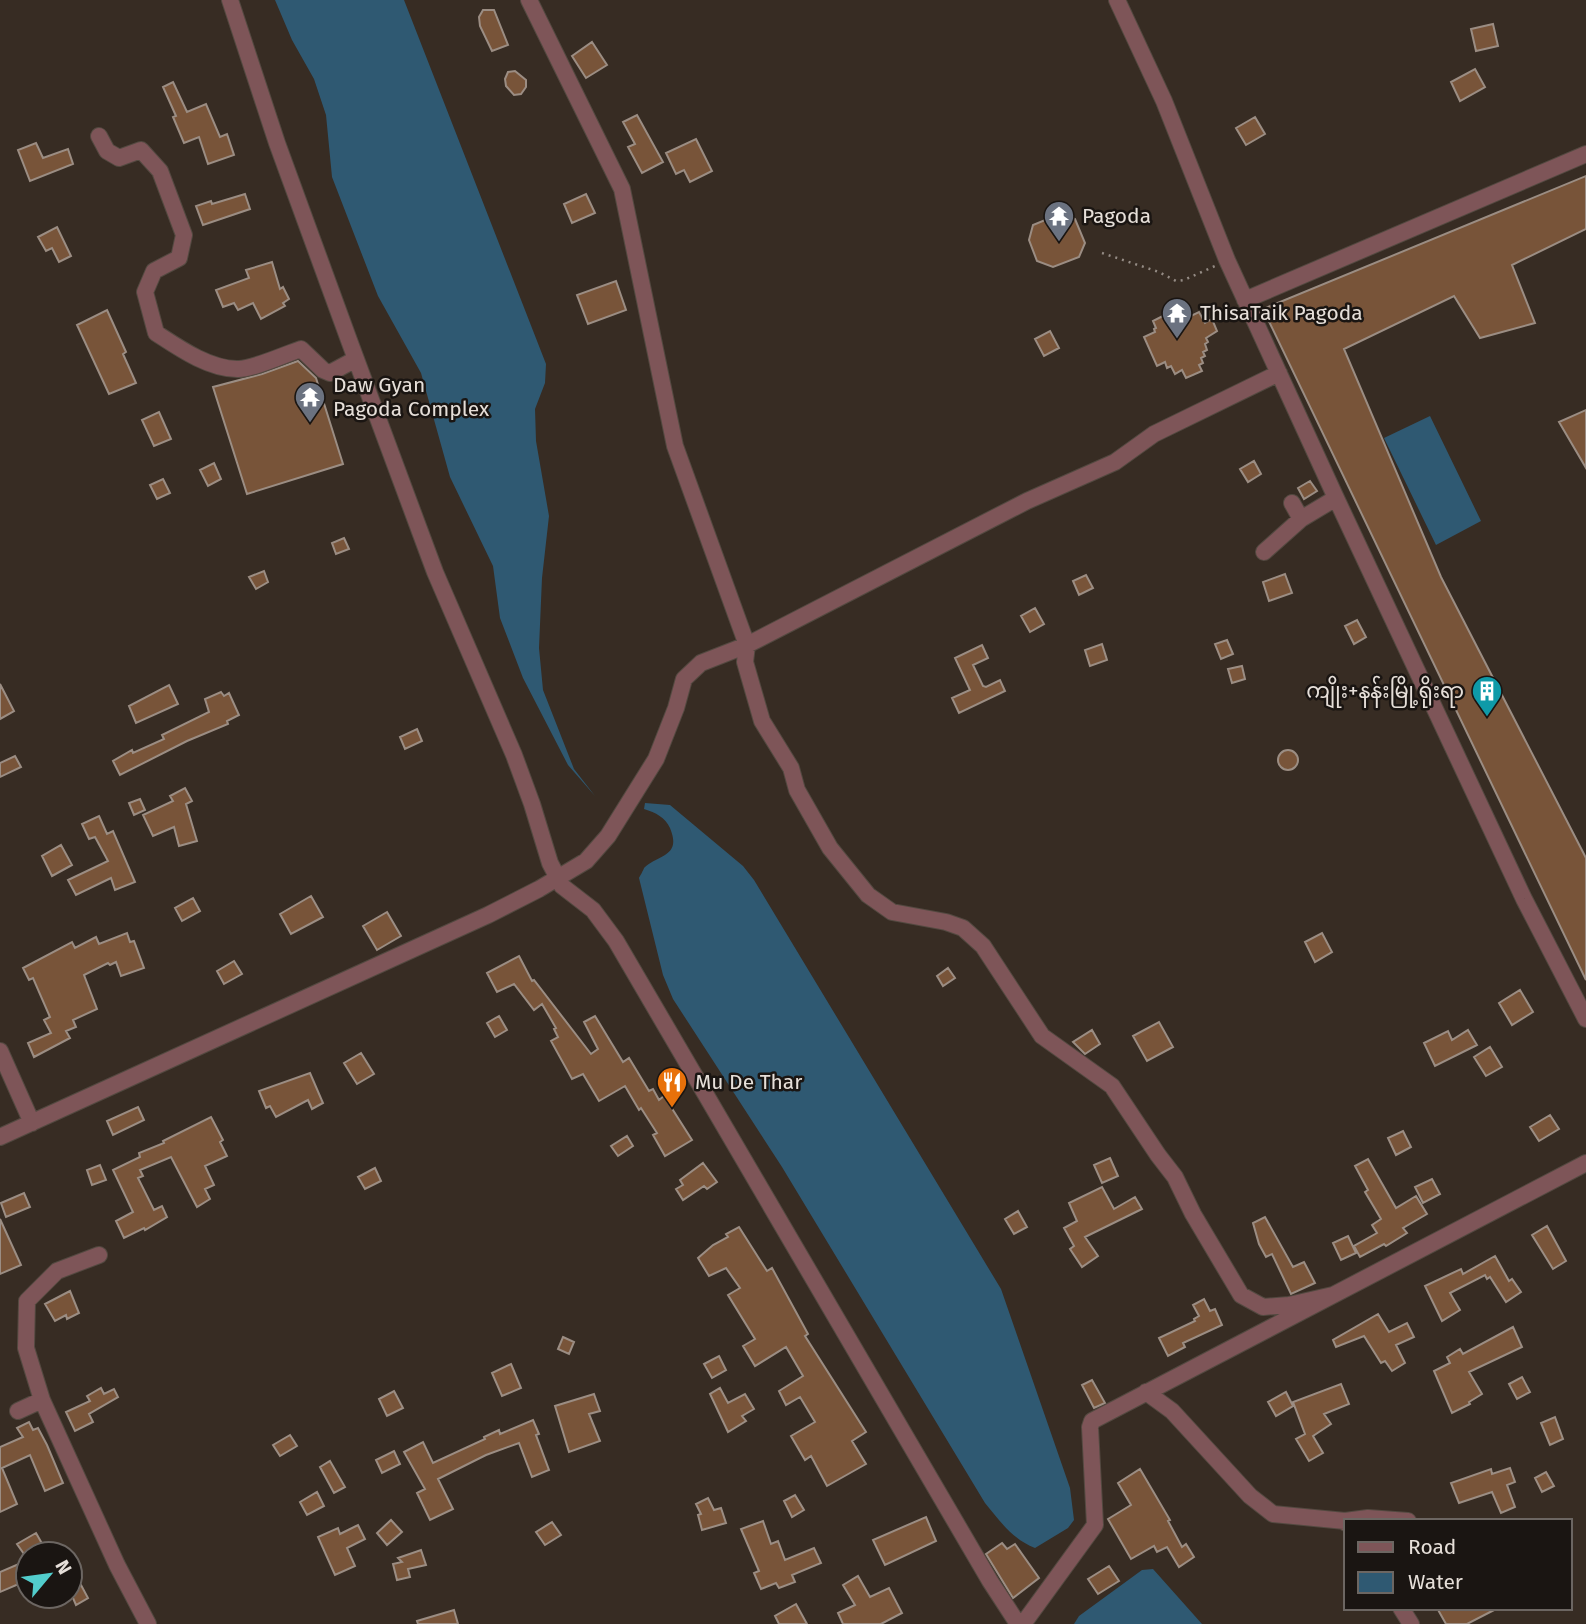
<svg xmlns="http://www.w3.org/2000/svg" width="1586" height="1624" font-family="'Fira Sans','Noto Sans Myanmar',sans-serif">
<rect width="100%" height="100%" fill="#372c23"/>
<path fill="#2f5972" d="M275,0H404L546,364L545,383L535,409L536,441L549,516L542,578L539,648L543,690L574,769L595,796L568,765L523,678L500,618L493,566L450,477L421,373L378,296L332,177L326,115L314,79L292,40Z
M1430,416L1481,521L1436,545L1384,438Z
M645,803L670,805L743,866L754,880L1001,1289L1070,1488L1074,1520L1068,1528L1035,1548C1012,1539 1000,1521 985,1503L782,1167L673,999L663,975L639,878C639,878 644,869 644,868C658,854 682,857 670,828C665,817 656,813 644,809Z
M1153,1569L1202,1624H1074L1079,1616L1142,1570Z"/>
<path fill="#785439" stroke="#9b8d83" stroke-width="2" d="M483,10H494L508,45L492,51L480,26L479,17Z
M1493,24L1498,46L1476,51L1471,29Z
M592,42L607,65L586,78L572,56Z
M1475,69L1485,87L1460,101L1451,82Z
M515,71L526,80V87L521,94L514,95L506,86L505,79L508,72Z
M173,82L187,112L206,104L220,137L227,134L234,155L208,164L199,137L184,143L173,117L176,116L163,87Z
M637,115L663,162L642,173L628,147L635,144L623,122Z
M1255,117L1265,134L1246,145L1236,128Z
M696,139L712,171L690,182L684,170L676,174L666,153Z
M36,143L43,158L68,149L73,164L30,181L18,150Z
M1586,176V229L1512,265L1535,323L1480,338L1454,296L1344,349L1441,577L1586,858V980L1263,309Z
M245,194L250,209L203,225L196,206L211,201L212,204Z
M586,194L595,213L572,223L564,204Z
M1062,213L1075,219L1085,243L1079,257L1053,267L1037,261L1029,240L1033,225Z
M57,227L71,256L59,262L52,248L46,251L38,237Z
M272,262L280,289L283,287L289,299L283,303L285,306L261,319L253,303L238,310L234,303L223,307L216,290L249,278L246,270Z
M616,281L626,310L588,324L577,295Z
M1182,306L1186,314L1189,312L1191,316L1199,312L1205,323L1212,319L1217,331L1206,338L1208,342L1205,344L1207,350L1203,352L1205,356L1201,358L1203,363L1199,365L1202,371L1186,378L1182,370L1175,374L1171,366L1167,368L1165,362L1157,366L1144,337L1155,332L1154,329L1156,328L1153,321Z
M107,310L126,352L123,354L136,383L109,394L77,325Z
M1050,331L1059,348L1044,356L1035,339Z
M298,361L316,378L343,464L247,494L213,387L262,374Z
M1586,410V468L1559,422Z
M159,412L171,439L154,446L142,420Z
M1254,461L1261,474L1248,482L1240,469Z
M214,463L221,479L208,486L200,470Z
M163,479L170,493L157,499L150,485Z
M1310,481L1317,491L1304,499L1298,488Z
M344,538L349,549L336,554L332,543Z
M264,571L268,582L256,589L249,577Z
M1285,574L1292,593L1269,601L1263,582Z
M1086,575L1093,588L1079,595L1073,581Z
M1035,608L1044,624L1030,632L1021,616Z
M1357,620L1366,637L1354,644L1345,626Z
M1227,640L1233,654L1221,659L1215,644Z
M1102,644L1107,660L1090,666L1085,650Z
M982,645L988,658L973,665L983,686L986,687L1000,680L1005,691L959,713L952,698L970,690L955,658Z
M1242,666L1245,679L1232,683L1228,669Z
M0,684L14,711L0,719Z
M169,685L178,704L136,723L129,706Z
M221,692L224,696L229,693L239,715L227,721L228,724L187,741L120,775L113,761L132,750L133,753L164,739L162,735L209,712L205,699Z
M417,729L422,741L405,749L400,737Z
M1278 760a10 10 0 1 1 20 0a10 10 0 1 1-20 0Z
M15,756L21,767L0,777V763Z
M185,788L192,801L186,804L197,841L179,846L174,827L153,836L143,815L173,801L170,796Z
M140,799L145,810L134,815L129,803Z
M99,816L107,834L113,831L135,882L115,890L111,878L76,895L68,880L108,861L95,837L89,839L82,824Z
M61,845L72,865L52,876L42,856Z
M311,896L323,917L291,934L280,914Z
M193,898L200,911L182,921L175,908Z
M387,912L401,936L377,950L363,926Z
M127,933L130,942L134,941L144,968L121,976L116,962L110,965L108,963L84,975L97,1009L73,1020L76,1027L66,1031L70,1038L34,1057L28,1043L51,1033L44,1020L50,1017L33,978L29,980L23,968L72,942L75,948L96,937L99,944Z
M1322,933L1332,952L1315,962L1305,942Z
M519,956L532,981L534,980L591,1054L598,1049L584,1022L595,1016L623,1062L629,1058L649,1091L653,1089L659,1100L664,1096L692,1140L665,1156L653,1135L657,1133L641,1108L639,1110L625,1086L599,1101L583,1074L572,1079L551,1041L558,1037L554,1029L556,1028L542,1004L534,1010L514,984L497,992L487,973Z
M234,961L242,974L224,984L217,971Z
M948,968L955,978L943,986L937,976Z
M1520,990L1533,1012L1512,1025L1499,1003Z
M499,1016L507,1030L495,1037L487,1023Z
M1159,1022L1173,1047L1147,1061L1133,1036Z
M1092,1030L1100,1044L1085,1054L1073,1042Z
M1468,1030L1477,1045L1435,1066L1424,1043L1448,1031L1452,1040Z
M1490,1047L1502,1067L1486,1076L1474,1057Z
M361,1053L374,1074L357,1084L344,1063Z
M310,1073L323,1103L312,1109L308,1100L276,1117L270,1106L266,1108L259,1091Z
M138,1107L144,1120L113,1135L107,1121Z
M1550,1115L1559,1129L1539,1141L1530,1127Z
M211,1117L223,1140L220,1142L227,1156L205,1166L214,1185L205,1189L210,1199L197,1207L171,1157L140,1170L143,1176L138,1178L154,1210L162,1206L167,1217L145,1230L144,1228L124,1238L116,1221L133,1212L113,1170L140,1157L139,1153L164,1143L163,1141Z
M1403,1131L1411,1147L1396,1155L1388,1138Z
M627,1136L633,1146L618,1156L611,1146Z
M1110,1158L1118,1176L1102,1183L1094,1165Z
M1368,1159L1396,1208L1416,1196L1427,1214L1403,1228L1407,1233L1386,1246L1384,1244L1360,1257L1354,1246L1377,1233L1372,1225L1381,1219L1365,1192L1368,1190L1355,1166Z
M703,1163L717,1182L707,1189L704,1186L683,1200L676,1189L683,1185L680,1180Z
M100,1165L106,1180L92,1185L87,1170Z
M375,1168L381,1181L365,1189L358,1177Z
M1432,1179L1440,1194L1423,1203L1415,1187Z
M1102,1187L1114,1209L1135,1197L1142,1209L1085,1237L1098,1256L1082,1267L1070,1249L1074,1246L1064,1228L1077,1221L1069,1203Z
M24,1193L30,1207L6,1217L1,1203Z
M1018,1211L1027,1227L1014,1234L1005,1219Z
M1265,1217L1293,1267L1304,1262L1315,1283L1291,1294L1272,1254L1266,1257L1259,1244L1253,1223Z
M0,1219L21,1265L0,1274Z
M1547,1226L1566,1261L1553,1269L1532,1235Z
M739,1227L767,1271L772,1268L808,1334L805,1336L866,1432L852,1441L866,1464L827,1486L811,1456L805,1460L791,1436L815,1422L800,1397L786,1405L779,1391L803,1376L786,1347L755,1366L743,1346L755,1339L728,1295L740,1288L726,1268L709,1276L698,1258L713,1245L728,1237L726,1234Z
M1348,1236L1356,1253L1341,1260L1333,1243Z
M1495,1256L1509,1281L1512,1279L1521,1292L1506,1302L1490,1277L1487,1279L1485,1275L1450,1293L1460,1310L1442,1321L1425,1286L1461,1269L1463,1274Z
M70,1291L79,1313L67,1319L66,1315L55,1321L45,1304Z
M1204,1299L1210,1311L1215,1309L1222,1325L1183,1343L1185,1347L1168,1356L1159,1338L1195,1321L1194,1319L1199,1316L1193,1305Z
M1378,1314L1389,1332L1407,1323L1414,1337L1396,1345L1405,1363L1392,1371L1385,1361L1381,1363L1364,1336L1336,1347L1333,1340Z
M1513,1327L1522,1347L1469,1372L1482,1394L1469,1402L1470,1404L1452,1413L1434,1371L1450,1363L1447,1357L1460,1349L1463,1354Z
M563,1337L574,1342L569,1354L558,1349Z
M719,1356L726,1370L712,1378L704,1364Z
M511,1364L521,1388L502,1396L492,1373Z
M1522,1377L1530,1392L1517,1399L1509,1384Z
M1092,1380L1105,1403L1094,1408L1082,1385Z
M1341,1384L1349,1404L1324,1414L1331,1424L1313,1436L1323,1453L1309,1461L1296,1439L1305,1434L1293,1402Z
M101,1388L104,1394L114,1389L118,1397L89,1414L93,1422L75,1431L66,1412L90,1401L87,1396Z
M720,1388L728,1403L745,1394L754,1409L742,1416L746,1421L728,1432L710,1394Z
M394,1391L403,1408L387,1416L379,1399Z
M1286,1392L1293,1406L1276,1416L1268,1402Z
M594,1394L600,1411L589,1414L600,1441L569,1452L555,1406Z
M1555,1417L1563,1439L1550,1445L1541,1423Z
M533,1420L539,1434L536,1435L549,1470L532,1477L519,1443L486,1455L438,1479L453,1509L430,1520L417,1493L425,1489L404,1452L423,1442L433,1463L485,1439L484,1437L499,1430L500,1434Z
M29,1422L33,1430L38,1428L47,1445L63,1483L45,1491L30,1455L2,1468L17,1504L0,1512V1447L23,1437L17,1428Z
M290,1435L297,1446L280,1456L273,1445Z
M394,1451L400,1464L382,1473L376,1460Z
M330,1461L345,1487L334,1493L320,1467Z
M1510,1468L1515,1482L1507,1485L1515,1507L1501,1513L1492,1492L1459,1503L1451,1483L1491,1469L1492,1474Z
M1140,1469L1170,1520L1168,1521L1182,1547L1186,1544L1194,1557L1179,1567L1167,1547L1157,1552L1154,1546L1131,1559L1108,1519L1131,1505L1118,1483Z
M1546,1472L1554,1486L1542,1492L1535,1478Z
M317,1492L324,1506L307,1515L300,1502Z
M795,1495L804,1510L792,1517L784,1501Z
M708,1498L714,1510L721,1508L726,1523L702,1530L698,1515L701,1514L696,1504Z
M926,1517L936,1541L885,1565L873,1540Z
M391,1520L402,1532L387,1545L377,1533Z
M763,1521L771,1544L778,1541L785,1560L814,1548L821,1563L792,1575L795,1582L779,1588L776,1583L761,1589L754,1573L759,1571L741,1529Z
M552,1522L561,1535L545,1545L536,1532Z
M358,1525L365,1539L347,1548L355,1566L335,1575L318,1537L338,1528L340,1534Z
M36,1533L48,1554H24L17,1544Z
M1002,1543L1007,1549L1015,1544L1039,1578L1013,1598L986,1554Z
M421,1550L426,1565L408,1569L410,1577L397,1580L393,1564L402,1562L398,1558Z
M28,1560V1580L0,1592V1572Z
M1109,1566L1119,1581L1098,1594L1088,1579Z
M858,1576L870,1597L889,1588L902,1613L881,1624H843L838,1613L855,1605L843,1585Z
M81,1585L88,1598L76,1605L70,1591Z
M796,1604L807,1624H779L775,1616Z
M1437,1608H1498L1467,1624H1446Z
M454,1610L458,1624H418L417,1621Z"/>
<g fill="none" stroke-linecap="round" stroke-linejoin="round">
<g stroke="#534940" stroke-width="18">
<path id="minor" d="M230,0L277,143L350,343L435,572L514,755L532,804L550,863L562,886L593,910L616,941L990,1581L1018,1624
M529,0L622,189L675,446L747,645L745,662L762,721L791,768L797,790L830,848L868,895L892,912L946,922L963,928L983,946L1042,1036L1112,1086L1158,1155L1175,1177L1193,1214L1241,1295L1263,1307L1289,1305L1333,1295
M1117,0L1164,101L1227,260L1336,498L1524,899L1586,1019
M99,136L107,151L119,158L141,150L160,171L184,235L179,258L154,271L145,292L156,333C179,348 209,369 237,369C251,370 286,354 301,349L323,370L330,373L356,359
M1245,300L1586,154
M1292,503L1301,519
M1264,552L1301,519L1336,498
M0,1051L32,1123
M0,1137L488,915L539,889L586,861L608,836L656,759L676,708L684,679L701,663L747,645L1027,501L1115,462L1154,434L1279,373
M1146,1392L1172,1411L1250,1496L1273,1514L1345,1521L1346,1523
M42,1400L117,1565L148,1624
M18,1411L42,1400L26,1348L27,1301L57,1271L99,1255
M1345,1521L1368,1518L1408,1521
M1401,1608L1411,1624
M1023,1624L1095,1525L1090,1427L1092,1421L1586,1163"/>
</g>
<path stroke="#948b84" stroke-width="2.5" stroke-dasharray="2 5" stroke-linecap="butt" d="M1102,253L1159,272L1176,281L1184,280L1215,266"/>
<use href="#minor" stroke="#7e5558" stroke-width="16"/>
</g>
<defs>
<g id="temple-pin" transform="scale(1.575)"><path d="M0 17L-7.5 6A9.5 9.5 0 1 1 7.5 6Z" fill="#6b7280" stroke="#1a1512"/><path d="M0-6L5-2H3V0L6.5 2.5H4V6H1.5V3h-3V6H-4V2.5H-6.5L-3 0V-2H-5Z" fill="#fff"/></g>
<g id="building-pin" transform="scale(1.575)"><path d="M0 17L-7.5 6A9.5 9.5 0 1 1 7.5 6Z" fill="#0f9aa8" stroke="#1a1512"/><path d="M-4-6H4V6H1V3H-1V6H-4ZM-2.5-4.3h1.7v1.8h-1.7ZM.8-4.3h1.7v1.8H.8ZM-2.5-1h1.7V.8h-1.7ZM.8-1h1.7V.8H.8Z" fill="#fff"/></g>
<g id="restaurant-pin" transform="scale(1.575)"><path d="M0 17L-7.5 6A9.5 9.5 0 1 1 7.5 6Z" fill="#e8710a" stroke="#1a1512"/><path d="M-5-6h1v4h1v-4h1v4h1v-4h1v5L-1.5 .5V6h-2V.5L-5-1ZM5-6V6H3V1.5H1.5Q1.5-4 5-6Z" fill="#fff"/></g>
</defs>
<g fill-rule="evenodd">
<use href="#temple-pin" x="1059" y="216"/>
<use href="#temple-pin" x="1177" y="313"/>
<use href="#temple-pin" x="310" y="397"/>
<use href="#building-pin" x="1487" y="691"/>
<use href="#restaurant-pin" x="672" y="1082"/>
</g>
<g text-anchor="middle" stroke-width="5" stroke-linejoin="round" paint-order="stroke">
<g font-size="21" fill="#e6dfd9" stroke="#1a1512" text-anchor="start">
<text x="1082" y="223">Pagoda</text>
<text x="1200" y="320">ThisaTaik Pagoda</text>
<text x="333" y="392">Daw Gyan<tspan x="333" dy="24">Pagoda Complex</tspan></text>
<text x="1464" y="698" text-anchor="end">ကျိုး+နန်းမြို့ရိုးရာ</text>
<text x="695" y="1089">Mu De Thar</text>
</g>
</g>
<rect x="1344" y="1519" width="228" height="91" fill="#1a1512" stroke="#6c6662" stroke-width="2"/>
<rect x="1358" y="1542" width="35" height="10" fill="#7e5558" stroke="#6c6662" stroke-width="2"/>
<text x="1408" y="1554" font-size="21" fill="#e6dfd9">Road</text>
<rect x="1358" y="1572" width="35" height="21" fill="#2f5972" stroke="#6c6662" stroke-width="2"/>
<text x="1408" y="1589" font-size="21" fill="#e6dfd9">Water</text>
<g transform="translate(49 1575) rotate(61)"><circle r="33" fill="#1a1512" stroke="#6c6662" stroke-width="2"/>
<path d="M0-5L12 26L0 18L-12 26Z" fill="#52cdcc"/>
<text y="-10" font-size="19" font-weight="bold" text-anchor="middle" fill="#e6dfd9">N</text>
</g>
</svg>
